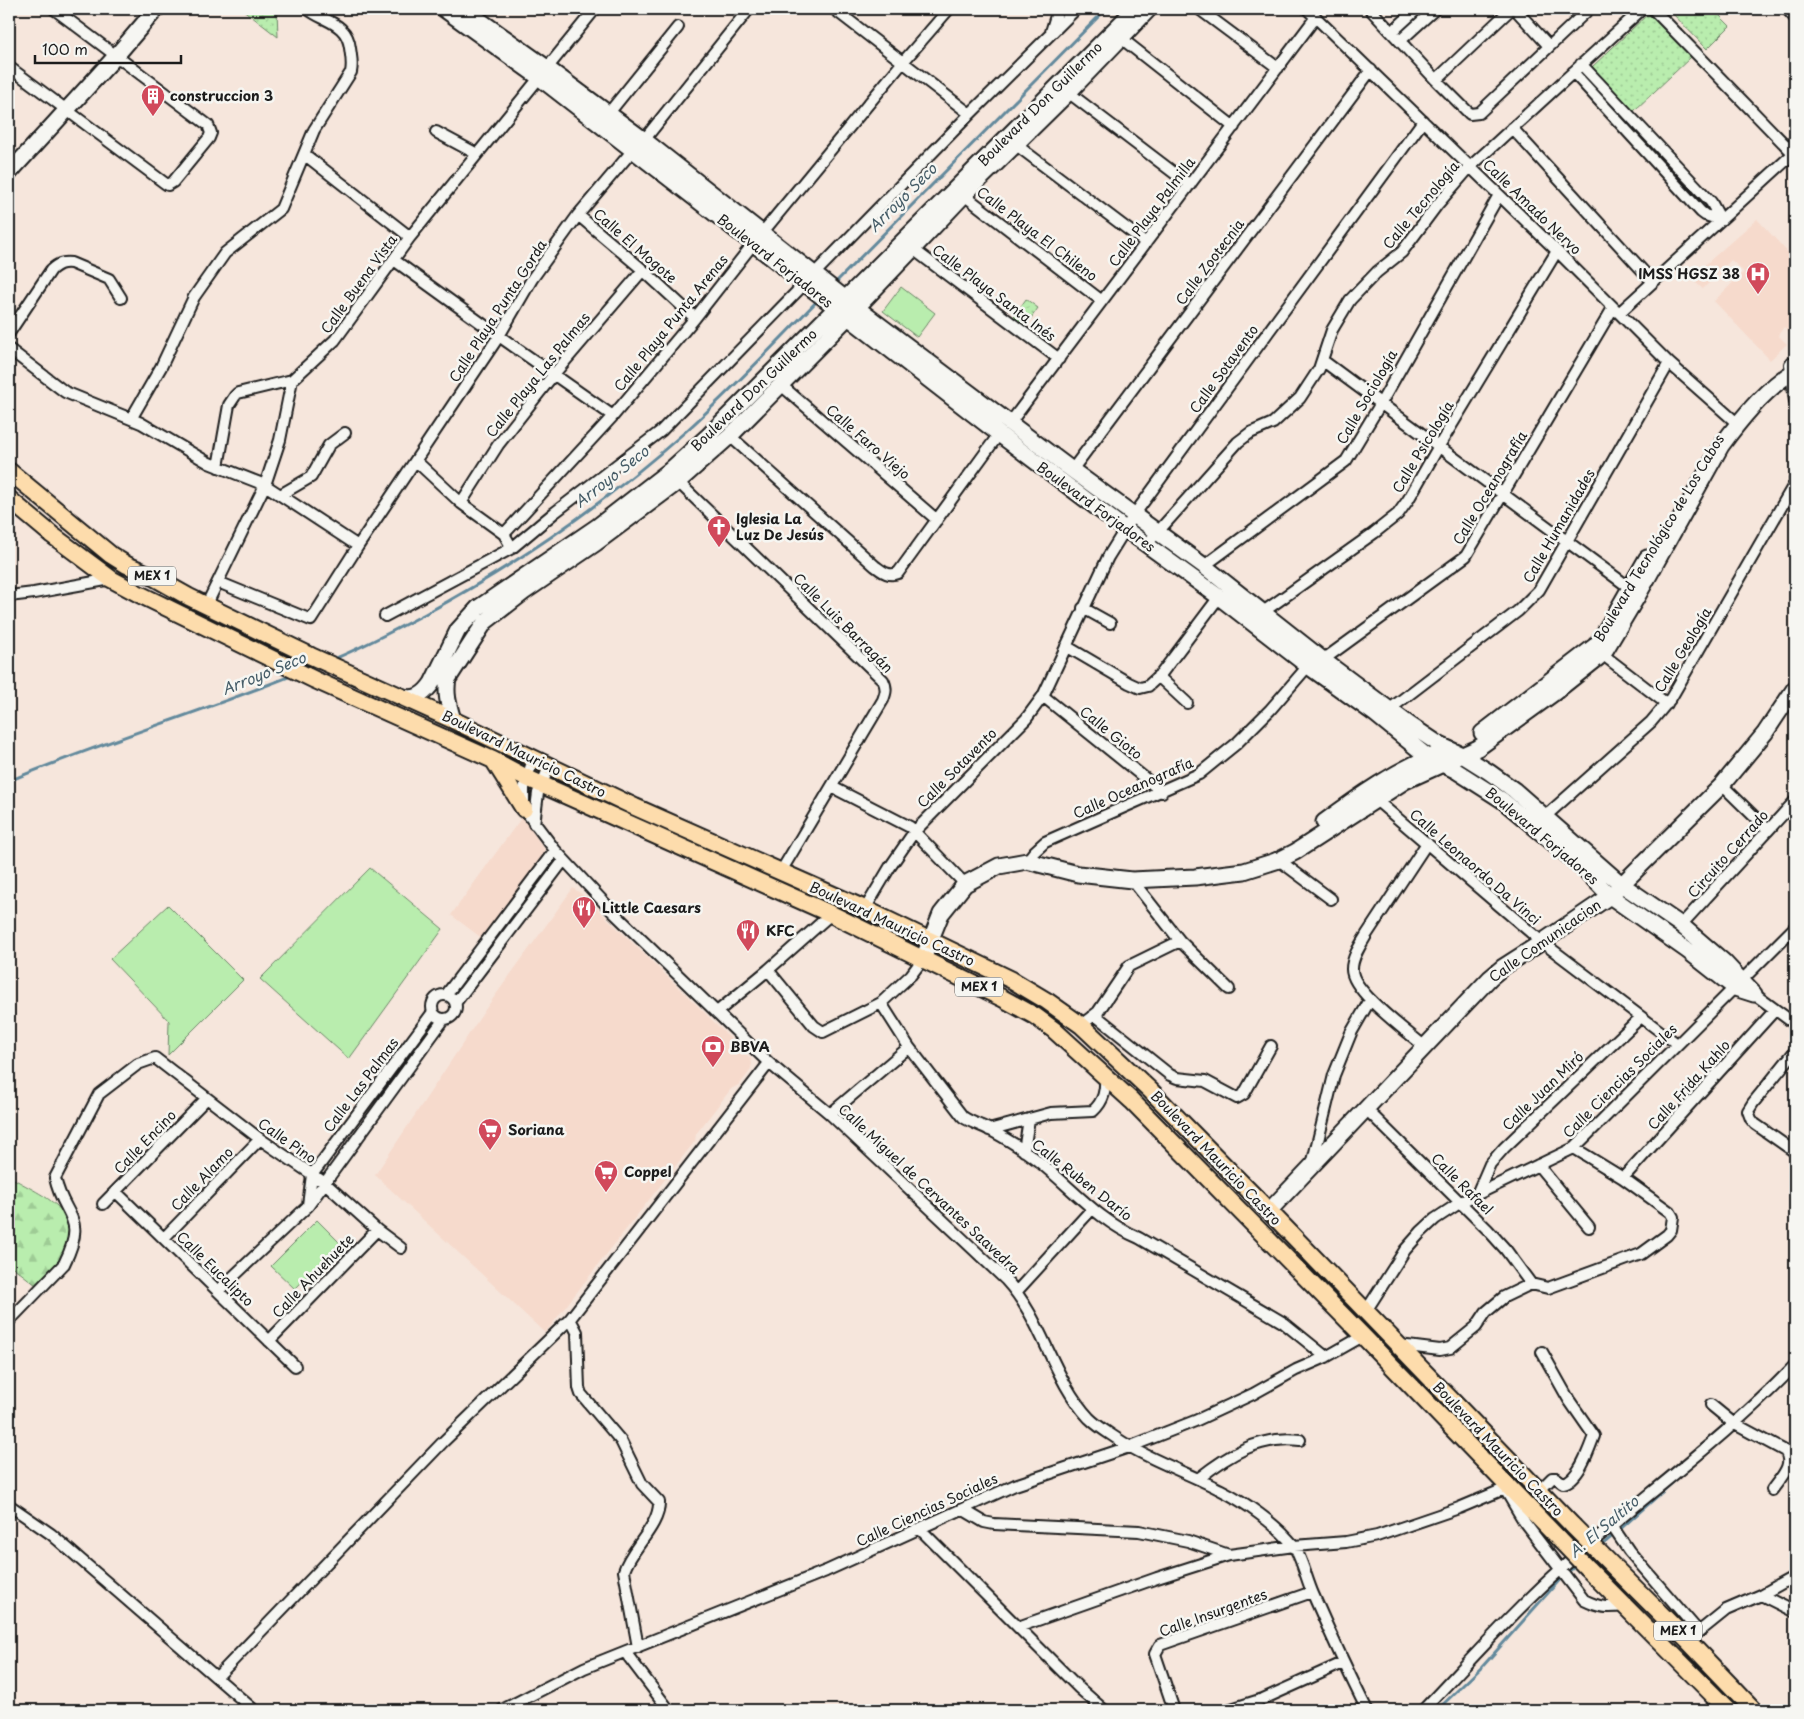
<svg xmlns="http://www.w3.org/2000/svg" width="1804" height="1719" viewBox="0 0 1804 1719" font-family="'Playpen Sans',sans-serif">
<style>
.built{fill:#f6dacc}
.green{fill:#b9edae;stroke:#6a8465}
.forest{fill:url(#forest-firs);stroke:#6a8465}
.park{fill:url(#park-dots);stroke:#6a8465}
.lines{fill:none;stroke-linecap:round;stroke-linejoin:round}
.stream{stroke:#62899c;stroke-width:3}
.street-casing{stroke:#1c1c1c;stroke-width:14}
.secondary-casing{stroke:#1c1c1c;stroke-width:19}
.primary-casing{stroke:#1c1c1c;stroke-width:20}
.street{stroke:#f6f6f2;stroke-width:10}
.secondary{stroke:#f6f6f2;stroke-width:15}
.primary{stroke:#fddcac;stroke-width:16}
.primary-bridge-casing{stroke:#1c1c1c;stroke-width:20;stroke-linecap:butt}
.primary-bridge{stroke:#fddcac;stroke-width:16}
.labels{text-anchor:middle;stroke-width:5;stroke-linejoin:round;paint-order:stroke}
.shield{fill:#f6f6f2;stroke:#5d5d5c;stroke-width:1}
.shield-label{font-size:12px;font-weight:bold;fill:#1c1c1c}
.poi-label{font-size:14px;font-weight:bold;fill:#1c1c1c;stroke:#f6f6f2;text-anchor:start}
.street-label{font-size:14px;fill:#1c1c1c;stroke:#f6f6f2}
.water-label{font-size:15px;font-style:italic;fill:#455c67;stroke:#f6f6f2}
</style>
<defs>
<pattern id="forest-firs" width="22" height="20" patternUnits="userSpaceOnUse" patternTransform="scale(1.25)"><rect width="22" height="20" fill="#b9edae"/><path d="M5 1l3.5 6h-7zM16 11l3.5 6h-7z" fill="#9ecb95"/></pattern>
<pattern id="park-dots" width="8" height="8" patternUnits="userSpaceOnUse" patternTransform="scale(1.25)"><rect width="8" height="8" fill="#b9edae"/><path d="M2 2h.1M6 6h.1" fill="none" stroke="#9ecb95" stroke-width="1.8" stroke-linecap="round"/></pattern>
</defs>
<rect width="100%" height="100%" fill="#f6e6dc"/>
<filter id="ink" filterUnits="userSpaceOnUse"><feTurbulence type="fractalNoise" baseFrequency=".02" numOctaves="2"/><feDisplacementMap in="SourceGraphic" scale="10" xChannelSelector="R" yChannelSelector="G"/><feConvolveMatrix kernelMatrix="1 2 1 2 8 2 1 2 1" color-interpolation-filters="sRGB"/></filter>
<g filter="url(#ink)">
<!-- built -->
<path class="built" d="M1757,219l38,41v74l-2,2 -9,-9 -6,8 9,9 -17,16 -56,-59 30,-29 -13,-12 -28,29 -13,-11z
M524,814l9,19 12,17 -1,7 -61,82 -32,-24z
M573,888l10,7 121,117 47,47 1,5 -2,7 -10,13 -9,5 -35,45 -1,7 -150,192 -170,-158 112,-168z"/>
<!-- green -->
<path class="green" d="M901,287l34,26 -18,24 -34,-26z
M370,868l73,61 -94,130 -89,-80z
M168,905l75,75 -75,75 1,-34 -59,-62z
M317,1220l23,23 -45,46 -24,-23z"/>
<!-- forest -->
<path class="forest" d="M9,1176c26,17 71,30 58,69 -6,17 -17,29 -31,40l-27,-21z"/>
<!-- park -->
<path class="park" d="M242,9h35l1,28z
M1668,9h45l17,17 -23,23z
M1649,13l42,44 -57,54 -42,-44z
M1026,299l12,9 -14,20 -12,-9z"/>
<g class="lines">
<!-- stream -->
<path class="stream" d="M834,284l272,-275
M334,659c31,-13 61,-29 91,-45 93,-50 181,-112 260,-182 47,-42 90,-88 134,-133
M306,670l13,-5
M9,781c93,-39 190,-68 284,-106
M1600,1547l78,-69
M1437,1710l45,-43 82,-92 14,-11"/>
<!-- street casing -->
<g class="street-casing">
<path id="street" d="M834,9l136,105
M1199,9l79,59
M1307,9l250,242 112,112 69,61
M1370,9l66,71 34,34 9,-1 110,-104
M1515,9l34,37
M1653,9l142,146
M1787,9l8,9
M1051,32l7,-23
M1392,32l25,-23
M1121,38l113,89
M1400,41l35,-32
M1581,64l130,138 10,18
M9,67l157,117 2,1 5,-3 36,-44 2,-5 -3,-8 -154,-116
M1573,72l128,140 4,3 16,5
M1436,80l75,-71
M1064,89l126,96
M608,114l70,-87
M1512,128l141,154 -34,31
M436,132l41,22
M1015,144l131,99
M304,154l106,83
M960,192l142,109
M578,215l65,55 52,48
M913,249l146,110
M394,260l105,76 114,80
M1653,282l141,-129
M9,333l42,-63c7,-6 11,-8 20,-7l38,16 12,19
M9,349l56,43 76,31 68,40 56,22 93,61
M1322,360l308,228
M1790,364l5,37
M781,385l156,135
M131,419l30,-52 33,-70 31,-44 56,-44 33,-79 37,-58c2,-9 0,-16 -1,-24 -3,-26 -26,-26 -42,-39
M1010,423l306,-406
M730,436l145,130c7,5 13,11 23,7l101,-139
M416,461l45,42 43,31 8,14
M218,467l11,-62 6,-9 3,-3 54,-13
M1072,470l299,-400
M675,479l208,201c4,8 3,12 0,20l-103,173
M280,495l31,-18 18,-32 16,-12
M461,503l37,-58 56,-71 89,-104
M504,534l109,-118 82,-98 58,-74 150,-182 46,-53
M1147,544l91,-102 12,-9 23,-10 27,-25 19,-29 13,-39 18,-30 27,-28 25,-20 35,-47 33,-38 172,-158
M1204,566l142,-105 35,-58 118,-208
M218,582l93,38 47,-74 141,-210 33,-57 46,-64 55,-65 11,-10 105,-131
M9,596l25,-3 77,-14
M206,606l59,-121 15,-45 12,-60 43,-40 75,-103 185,-228
M1083,608l27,15
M1263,612l111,-79 24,-19 10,-14 31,-54 118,-195
M385,616l127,-68 42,-35 107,-82 309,-317 106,-105
M1066,646l63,37 11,5 8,-2 13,-12 58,-77
M1602,654l65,50
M1323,660l143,-104 147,-248
M1158,676l29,27
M1043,696l119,96
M1390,709l128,-98 21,-21 130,-227
M533,759l-9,29v21l31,41 58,62 156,151 61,51 176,166c37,40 46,98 83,138 8,8 18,14 27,20 33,22 70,34 105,52 24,12 55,34 72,55 8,10 14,36 20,49 17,39 35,78 54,116
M1722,785l46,45
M832,787l78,40 55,57
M1376,800l166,142 135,102
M1540,821l111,-99 20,-24 124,-215v-5
M534,824l4,-31 11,-26
M1276,858l55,41
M1027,861l7,-9 11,-10 154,-68 37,-30 34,-34 38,-44
M1132,880l48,61 49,48
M865,909l25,-42 24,-35 112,-113 17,-23 65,-139 26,-42 289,-394
M1681,925l114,-124
M768,970l46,56 9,6 58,-29 30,-28 12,-16
M1754,994l41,30
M432 1007a12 12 0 1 1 24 0a12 12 0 1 1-24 0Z
M446,995l109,-145
M456,1002l108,-142
M881,1003l28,44 54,70c9,6 18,8 27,13 15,8 30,17 43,27 36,27 63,63 106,81l145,85 42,34
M717,1012l51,-42 63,-56
M1095,1015l75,60 7,3 28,3 32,17 7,-4 27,-48
M1081,1025l17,-13 31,-46 51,-25
M1425,1047c-17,-15 -74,-56 -73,-78 0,-12 9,-25 15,-35l60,-91
M1795,1051l-42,52 -5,8 3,8 4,5 40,28
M1367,1110l121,120 18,20 25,34
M830,1114l79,-67
M989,1130l62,-17 42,-2c11,-10 13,-21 12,-35
M1024,1151l5,-32
M1312,1165l22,-90 17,-42 19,-33
M1538,1165l51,62
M1623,1178l152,-168
M116,1192l179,174
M1477,1194l13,-30 14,-16 136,-130
M103,1204l104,-106
M308,1205l4,-30 121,-163
M164,1238l96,-99
M218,1291l90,-85 136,-187
M1017,1291l75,-82
M1366,1311l39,-61 16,-18 14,-13 26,-17 113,-54 221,-221
M570,1319l7,13 2,56 2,6 40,47 21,43 17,18c1,24 -28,46 -35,69l14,76
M9,1321l55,-57c24,-48 0,-45 -9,-86l44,-84 39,-30 17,-6 105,81 65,44 52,47 24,18
M269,1341l108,-111
M1399,1345l41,5 10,-2 26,-21 10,-15 18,-15 27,-13 17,4 93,-34 26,-19 4,-5 2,-13 -3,-5 -47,-34 -49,-30
M1711,1405l22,18 52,28c10,14 -5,27 -13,39
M1198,1479c30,-24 62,-44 102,-39
M1506,1491l19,32 59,77c16,8 23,8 41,6
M1539,1491l13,-13h4l7,5c16,-3 26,-34 31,-47l-25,-36 -27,-48
M9,1505l42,29 203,176
M962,1509l22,13 10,2 145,7 49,10 41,14
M1612,1526l17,25 70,81
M920,1529l159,159 25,22
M1761,1595l34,17
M1018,1627l139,-49 72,-23 65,-9 52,-4 31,-6 82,-28 50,-21
M1695,1635l31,-25 35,-15 34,-19
M625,1652l44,58
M217,1677l226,-235 127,-123 199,-256
M502,1710l82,-42 242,-97 189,-86 114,-38 66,-26 58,-27 43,-24 30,-13 37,-21
M1174,1710l-19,-56 5,-9 152,-53
M1228,1710l35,-11 80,-36
M1423,1710c45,-47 89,-97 138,-141 77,-69 163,-129 234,-204"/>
</g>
<!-- secondary casing -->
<g class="secondary-casing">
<path id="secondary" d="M444,9l96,69 459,356 126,95 94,68 89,69 67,48 54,44 26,12 47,30 81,68 27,28 78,55 47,37 19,6
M464,9l83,59 97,72 213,168 215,162 132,96 119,94 87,65 30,20 22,10 27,17 25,18 107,94 60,41 43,37 30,32
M9,173l107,-117 40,-47
M400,696c15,5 24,-1 32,-13l26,-53 20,-22 120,-82 71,-55 40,-36 426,-426
M453,720c-4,-14 -8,-26 -5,-41l37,-57 39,-30 72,-49 82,-61 52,-46 117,-118 117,-123 105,-103 80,-83
M1482,733l113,-87 7,-9 45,-79
M1324,822c35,-26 72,-52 113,-68
M923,959l18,-45 24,-30 34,-18 28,-5 51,13 54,6 63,-3 49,-6 35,-11 16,-8 110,-71 73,-33 76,-55 44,-35 8,-9 31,-52 84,-151c19,-26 46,-60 74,-75
M1269,1211l221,-233 13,-11 39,-25 68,-46 112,-111 43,-52 30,-45"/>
</g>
<!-- primary casing -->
<g class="primary-casing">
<path id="primary" d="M9,471l102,84 16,10 21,9 41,23 122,59 142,64 182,87 230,102 147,71 35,21 34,24 69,65 119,121 304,315
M9,499l43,36 59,44 28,15 176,86 178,80 34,18 304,136 171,84 33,18 19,14 78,71 231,235 197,204
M494,761l30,48
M1600,1553l88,88 66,69
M1587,1568l141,142"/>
</g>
<!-- street -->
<use href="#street" class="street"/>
<!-- secondary -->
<use href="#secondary" class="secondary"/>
<!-- primary -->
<use href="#primary" class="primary"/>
<!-- primary-bridge casing -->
<g class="primary-bridge-casing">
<path id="primary-bridge" d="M1573,1526l27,27
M1560,1540l27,28"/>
</g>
<!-- primary-bridge -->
<use href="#primary-bridge" class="primary-bridge"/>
</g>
</g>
<!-- icons -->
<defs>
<g id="building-pin" transform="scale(1.25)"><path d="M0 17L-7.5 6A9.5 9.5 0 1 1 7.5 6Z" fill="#d1495b" stroke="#f6f6f2"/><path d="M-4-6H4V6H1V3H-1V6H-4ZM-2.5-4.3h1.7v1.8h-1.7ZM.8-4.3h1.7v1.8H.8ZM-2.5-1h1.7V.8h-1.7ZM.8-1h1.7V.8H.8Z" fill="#fff"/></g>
<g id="hospital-pin" transform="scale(1.25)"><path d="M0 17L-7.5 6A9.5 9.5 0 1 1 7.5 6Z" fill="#d1495b" stroke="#f6f6f2"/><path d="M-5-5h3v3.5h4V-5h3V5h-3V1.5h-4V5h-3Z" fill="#fff"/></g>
<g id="church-pin" transform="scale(1.25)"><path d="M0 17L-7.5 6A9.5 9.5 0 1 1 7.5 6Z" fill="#d1495b" stroke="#f6f6f2"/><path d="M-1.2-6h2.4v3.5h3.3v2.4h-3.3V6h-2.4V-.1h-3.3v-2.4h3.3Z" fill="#fff"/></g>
<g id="restaurant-pin" transform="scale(1.25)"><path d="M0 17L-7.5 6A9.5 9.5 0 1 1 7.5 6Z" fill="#d1495b" stroke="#f6f6f2"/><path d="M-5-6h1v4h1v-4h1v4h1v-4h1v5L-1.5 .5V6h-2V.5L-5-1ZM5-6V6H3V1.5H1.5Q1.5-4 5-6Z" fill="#fff"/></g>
<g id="bank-pin" transform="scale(1.25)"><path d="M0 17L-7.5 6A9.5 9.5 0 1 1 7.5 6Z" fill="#d1495b" stroke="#f6f6f2"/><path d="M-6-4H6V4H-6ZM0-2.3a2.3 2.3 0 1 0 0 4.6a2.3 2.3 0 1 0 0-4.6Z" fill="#fff"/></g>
<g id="supermarket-pin" transform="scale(1.25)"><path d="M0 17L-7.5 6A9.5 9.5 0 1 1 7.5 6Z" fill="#d1495b" stroke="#f6f6f2"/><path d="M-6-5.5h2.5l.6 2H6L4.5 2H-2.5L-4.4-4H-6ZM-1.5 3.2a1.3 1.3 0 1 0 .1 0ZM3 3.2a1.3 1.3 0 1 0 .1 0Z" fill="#fff"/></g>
</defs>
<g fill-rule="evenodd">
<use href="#building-pin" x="153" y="96"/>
<use href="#hospital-pin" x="1758" y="274"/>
<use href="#church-pin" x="719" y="527"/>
<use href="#restaurant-pin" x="584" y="908"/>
<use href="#restaurant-pin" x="748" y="931"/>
<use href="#bank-pin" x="713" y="1047"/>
<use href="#supermarket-pin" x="490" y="1130"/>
<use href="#supermarket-pin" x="606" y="1172"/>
</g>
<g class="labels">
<!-- shield labels -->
<g class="shield">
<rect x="128" y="566.5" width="48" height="19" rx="4"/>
<rect x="955" y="977.5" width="48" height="19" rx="4"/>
<rect x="1654" y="1621.5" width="48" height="19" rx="4"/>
</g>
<g class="shield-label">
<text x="152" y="580">MEX 1</text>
<text x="979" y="991">MEX 1</text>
<text x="1678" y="1635">MEX 1</text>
</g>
<!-- poi labels -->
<g class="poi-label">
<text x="170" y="101">construccion 3</text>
<text x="1740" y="279" text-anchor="end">IMSS HGSZ 38</text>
<text x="736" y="524">Iglesia La<tspan x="736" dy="16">Luz De Jesús</tspan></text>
<text x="602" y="913">Little Caesars</text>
<text x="766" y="936">KFC</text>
<text x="730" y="1052">BBVA</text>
<text x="508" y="1135">Soriana</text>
<text x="624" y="1177">Coppel</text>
</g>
<!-- street labels -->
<g class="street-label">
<text transform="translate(1040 104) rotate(-45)" y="5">Boulevard Don Guillermo</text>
<text transform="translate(1421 205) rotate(-50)" y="5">Calle Tecnología</text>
<text transform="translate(1532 207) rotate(44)" y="5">Calle Amado Nervo</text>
<text transform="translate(1152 212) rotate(-53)" y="5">Calle Playa Palmilla</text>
<text transform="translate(1037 234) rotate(37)" y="5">Calle Playa El Chileno</text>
<text transform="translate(635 246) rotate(41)" y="5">Calle El Mogote</text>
<text transform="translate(775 261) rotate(38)" y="5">Boulevard Forjadores</text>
<text transform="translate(1210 262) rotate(-53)" y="5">Calle Zootecnia</text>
<text transform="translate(359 284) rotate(-54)" y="5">Calle Buena Vista</text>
<text transform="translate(994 293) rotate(37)" y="5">Calle Playa Santa Inés</text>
<text transform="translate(498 311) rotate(-57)" y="5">Calle Playa Punta Gorda</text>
<text transform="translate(671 323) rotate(-51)" y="5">Calle Playa Punta Arenas</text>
<text transform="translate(1224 369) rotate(-54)" y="5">Calle Sotavento</text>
<text transform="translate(538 375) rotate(-51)" y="5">Calle Playa Las Palmas</text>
<text transform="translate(754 390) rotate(-44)" y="5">Boulevard Don Guillermo</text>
<text transform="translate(1367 397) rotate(-60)" y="5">Calle Sociología</text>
<text transform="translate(868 442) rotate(41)" y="5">Calle Faro Viejo</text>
<text transform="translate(1423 447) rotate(-59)" y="5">Calle Psicología</text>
<text transform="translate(1490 488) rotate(-59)" y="5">Calle Oceanografía</text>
<text transform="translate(1096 507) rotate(36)" y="5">Boulevard Forjadores</text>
<text transform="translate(1559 526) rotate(-60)" y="5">Calle Humanidades</text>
<text transform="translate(1659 538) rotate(-59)" y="5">Boulevard Tecnológico de Los Cabos</text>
<text transform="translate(843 623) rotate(45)" y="5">Calle Luis Barragán</text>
<text transform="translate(1683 650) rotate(-59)" y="5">Calle Geología</text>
<text transform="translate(1111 733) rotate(39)" y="5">Calle Gioto</text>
<text transform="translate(524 754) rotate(26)" y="5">Boulevard Mauricio Castro</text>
<text transform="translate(957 768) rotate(-45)" y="5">Calle Sotavento</text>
<text transform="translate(1133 788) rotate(-24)" y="5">Calle Oceanografía</text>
<text transform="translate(1542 836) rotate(40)" y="5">Boulevard Forjadores</text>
<text transform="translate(1728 854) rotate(-48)" y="5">Circuito Cerrado</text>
<text transform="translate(1475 867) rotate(41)" y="5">Calle Leonaordo Da Vinci</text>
<text transform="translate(892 924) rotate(25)" y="5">Boulevard Mauricio Castro</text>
<text transform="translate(1545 941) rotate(-35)" y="5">Calle Comunicacion</text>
<text transform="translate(1620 1081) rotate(-45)" y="5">Calle Ciencias Sociales</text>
<text transform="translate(361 1085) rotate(-53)" y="5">Calle Las Palmas</text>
<text transform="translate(1689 1085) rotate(-48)" y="5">Calle Frida Kahlo</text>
<text transform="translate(1543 1091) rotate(-44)" y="5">Calle Juan Miró</text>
<text transform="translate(287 1141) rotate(35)" y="5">Calle Pino</text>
<text transform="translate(145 1142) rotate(-46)" y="5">Calle Encino</text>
<text transform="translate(1216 1158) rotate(46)" y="5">Boulevard Mauricio Castro</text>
<text transform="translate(202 1179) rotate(-46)" y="5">Calle Alamo</text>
<text transform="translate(1082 1180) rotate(38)" y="5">Calle Ruben Darío</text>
<text transform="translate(1462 1184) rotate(45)" y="5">Calle Rafael</text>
<text transform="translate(929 1189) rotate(43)" y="5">Calle Miguel de Cervantes Saavedra</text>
<text transform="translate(215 1269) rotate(44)" y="5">Calle Eucalipto</text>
<text transform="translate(313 1276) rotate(-46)" y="5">Calle Ahuehuete</text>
<text transform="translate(1498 1449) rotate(46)" y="5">Boulevard Mauricio Castro</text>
<text transform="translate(927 1510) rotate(-25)" y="5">Calle Ciencias Sociales</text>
<text transform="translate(1213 1613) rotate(-20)" y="5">Calle Insurgentes</text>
</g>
<!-- water labels -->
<g class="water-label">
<text transform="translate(903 198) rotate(-45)" y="5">Arroyo Seco</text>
<text transform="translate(612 477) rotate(-38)" y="5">Arroyo Seco</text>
<text transform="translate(264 674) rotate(-22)" y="5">Arroyo Seco</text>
<text transform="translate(1604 1527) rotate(-40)" y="5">A. El Saltito</text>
</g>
</g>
<!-- margin -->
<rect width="1804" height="1719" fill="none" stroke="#f6f6f2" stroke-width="30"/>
<rect x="15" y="15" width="1774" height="1689" fill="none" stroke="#1c1c1c" stroke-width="2" filter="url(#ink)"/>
<!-- scale -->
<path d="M35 55v8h146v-8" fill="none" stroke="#1c1c1c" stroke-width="2.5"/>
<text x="42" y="55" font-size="15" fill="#1c1c1c" stroke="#f6f6f2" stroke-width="4" paint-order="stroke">100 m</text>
</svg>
